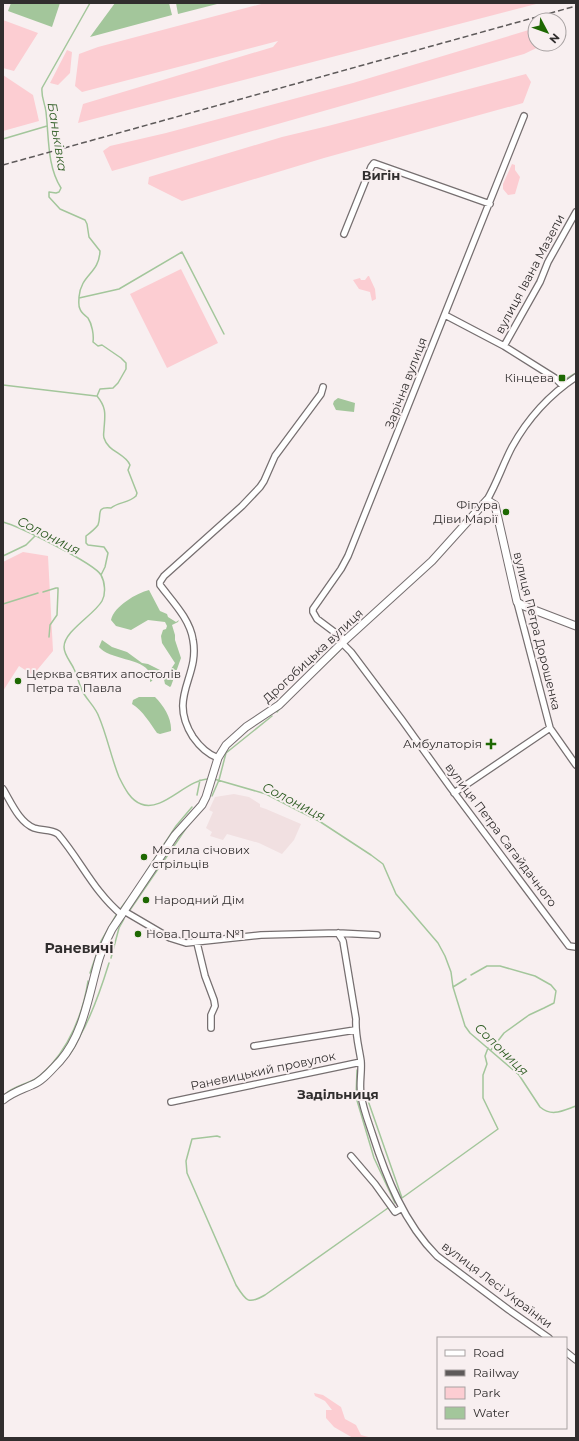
<svg xmlns="http://www.w3.org/2000/svg" width="579" height="1441" viewBox="0 0 579 1441" font-family="Montserrat,sans-serif">
<style>
.built{fill:#f1e0e1}
.green{fill:#fccdd2}
.water{fill:#a3c69b}
.lines{fill:none;stroke-linecap:round;stroke-linejoin:round}
.stream{stroke:#a3c69b;stroke-width:1.5}
.minor-casing{stroke:#766f70;stroke-width:8}
.tertiary-casing{stroke:#766f70;stroke-width:9}
.minor{stroke:#fff;stroke-width:5.5}
.tertiary{stroke:#fff;stroke-width:7}
.rail{stroke:#5e5a5a;stroke-width:1.5;stroke-dasharray:6 3;stroke-linecap:butt}
.poi-dot{fill:#1e6802;stroke:#f8eff0;stroke-width:1.5}
.labels{text-anchor:middle;stroke-width:4;stroke-linejoin:round;paint-order:stroke}
.street-label{font-size:12px;fill:#312e2e;stroke:#f8eff0}
.poi-label{font-size:12px;fill:#312e2e;stroke:#f8eff0;text-anchor:start}
.water-label{font-size:13px;font-style:italic;fill:#305e25;stroke:#f8eff0}
.neighbourhood-label{font-size:13px;font-weight:bold;fill:#312e2e;stroke:#f8eff0}
.quarter-label{font-size:14px;font-weight:bold;fill:#312e2e;stroke:#f8eff0}
</style>
<rect width="100%" height="100%" fill="#f8eff0"/>
<!-- built -->
<path class="built" d="M234,794l15,3 11,7v3l6,2 35,15 -7,16 -12,14 -23,-11 -32,-9 -4,6 -13,-4 2,-4 -6,-4 7,-16 -4,-2 6,-13z"/>
<!-- green -->
<path class="green" d="M265,3h275l-462,120 5,-19 190,-57 5,-6 -196,51 -7,-6 4,-32 19,-7z
M3,20l35,13 -24,38 -11,-3z
M532,29l3,1v14h10l-21,10 -412,117 -9,-20 7,-5 56,-13 187,-50z
M67,50l5,2 -2,21 -12,12 -8,-2z
M526,74l5,8 -8,21 -199,55 -142,43 -34,-17 1,-7 133,-40 46,-11z
M3,75l30,20 6,26 -36,10z
M512,164l3,1v5l5,7 -5,17 -7,1 -5,-6v-5z
M181,269l37,74 -51,25 -37,-74z
M368,276h1l6,13 1,10 -4,2 -2,-9 -11,-3 -6,-9 7,-2 1,2h4z
M23,552l25,4 5,95 -20,24 -14,-9 -16,25v-129z
M314,1393l9,2 18,12 4,12 11,6 5,10 11,3h-19l-19,-11 -8,-9v-8h6l-7,-9 -10,-5z"/>
<!-- water -->
<path class="water" d="M11,3h49l-8,24 -44,-16z
M115,3h54l3,12 -82,22z
M176,3h45l-43,11z
M338,398l17,5 -1,9 -18,-2 -3,-6 1,-3z
M149,590l11,21 7,3 1,3 8,5 3,-2 -1,2 -6,3 3,10v5l6,18 -10,28 -1,1 -5,-3 -2,-9c-5,-3 -9,2 -11,6l-2,1c0,-3 0,-7 -1,-10 -5,-13 -41,-13 -50,-25l3,-7 10,7 15,5 15,11 6,1 14,7 3,4h2l8,-12 -13,-20 -1,-7 2,-6 3,-1 1,-3 -2,-4 -17,-2 -17,10 -15,-4 -5,-6c3,-14 26,-27 38,-30z
M139,697h16c9,9 17,22 16,34l-11,3 -3,-1c-7,-10 -14,-22 -25,-29l1,-4z"/>
<g class="lines">
<!-- stream -->
<path class="stream" d="M90,3l-48,85c-1,9 3,15 4,24 3,25 1,54 15,76l-2,4 -3,1 -7,-1v5l11,12 25,11 2,4 2,13 11,14c-1,23 -19,23 -21,46 0,4 -1,9 1,12 1,4 5,6 8,9 4,6 6,17 5,24l5,4 4,-1 19,13 5,5v6l-8,14 -5,5 -13,1 -3,7c10,12 8,19 7,33 0,3 -1,6 0,9 4,14 21,15 26,27l-2,5 9,23 -1,3c-7,7 -18,6 -25,12 -16,-2 -9,7 -13,17 -3,4 -8,8 -12,11v7l2,2 16,2 4,6 -3,14 -4,8
M3,139l44,-13
M79,298l40,-9 63,-37 42,82
M564,380l12,-7
M3,385l93,11
M3,522c15,4 91,41 98,53 4,7 5,19 1,26 -8,14 -38,30 -38,46 0,8 7,15 10,22 4,8 5,17 10,25 5,8 12,14 15,23 8,19 12,40 20,60 5,10 11,23 22,27 22,9 46,-26 69,-25
M3,556l23,-11 9,-9
M43,592l13,-4h2v3l-1,24 -7,10 -1,12
M3,604l35,-11
M330,660l10,-10
M277,712l4,-5
M214,779l52,15 27,14 26,13 52,34 12,9 13,30 42,49 7,13 6,16 2,15 12,39 5,7 49,42 21,32c12,10 22,4 36,-1
M197,795l3,-15
M212,796l7,-16 7,-27 46,-37
M163,862l26,-38
M146,872l30,-46 16,-19
M121,908l12,-16
M130,910l30,-44
M111,958l8,-30 5,-9
M90,973l11,-32 15,-26
M471,975l16,-9h13l35,10 16,9 5,6 -2,12 -10,5 -15,7 -25,18 -13,17
M453,987l13,-8
M65,1060c7,-7 11,-15 15,-24 13,-23 21,-47 29,-73
M357,1070l-1,27 18,61 21,45
M365,1092l37,106 96,-69 -15,-31v-23l4,-11 -2,-8 3,-8
M4,1095c11,-10 22,-10 33,-17 5,-4 10,-9 14,-13 21,-24 32,-53 37,-84
M220,1137l-3,-1 -25,3 -6,22 1,12 49,112c10,16 12,20 29,10l123,-87"/>
<!-- minor casing -->
<g class="minor-casing">
<path id="minor" d="M344,234l27,-67 3,-4 116,41
M445,315l59,31 51,32 8,8
M504,346l36,-64 8,-20 28,-50
M487,500c10,-17 16,-36 25,-53 16,-29 37,-52 64,-70
M517,602l33,126 26,37
M345,640l-28,-21 -4,-7v-3l28,-40 7,-13 176,-440
M342,643l9,9 51,68 48,67 119,159 7,1
M218,758c-11,-4 -18,-11 -25,-21 -26,-41 7,-59 0,-97 -3,-21 -21,-39 -33,-55v-3l4,-6 78,-70 18,-19 4,-6 11,-25 46,-62 2,-7
M3,789c8,13 16,33 31,39 9,3 17,1 24,6 23,27 36,58 64,81
M454,793l96,-65
M124,911l46,27 16,5 75,-8 77,-2 39,2
M338,933l5,8 13,78c-1,15 3,28 5,42 1,12 -2,23 0,34 2,13 7,26 11,38 14,44 32,90 65,123l72,54 40,28
M197,943l8,33 9,24 1,6 -4,9v13
M254,1046l101,-16
M171,1102l190,-40
M351,1156l24,28 20,28 7,-4
M566,1352l10,8"/>
</g>
<!-- tertiary casing -->
<g class="tertiary-casing">
<path id="tertiary" d="M3,1100c10,-8 18,-10 29,-15 11,-4 20,-16 28,-24 24,-27 29,-68 39,-102 3,-10 8,-20 13,-30l63,-94 27,-30 4,-8 12,-39 8,-13 20,-18 33,-22 63,-62 90,-82 55,-61 8,5 22,97 7,4 52,20"/>
</g>
<!-- minor -->
<use href="#minor" class="minor"/>
<!-- tertiary -->
<use href="#tertiary" class="tertiary"/>
<!-- rail -->
<path class="rail" d="M3,165l573,-159"/>
</g>
<!-- markers -->
<g class="poi-dot">
<rect x="558" y="374" width="8" height="8" rx="2"/>
<circle cx="506" cy="512" r="4"/>
<circle cx="18" cy="681" r="4"/>
<path d="M489 738h4v4h4v4h-4v4h-4v-4h-4v-4h4z"/>
<circle cx="144" cy="857" r="4"/>
<circle cx="146" cy="900" r="4"/>
<circle cx="138" cy="934" r="4"/>
</g>
<g class="labels">
<!-- street labels -->
<g class="street-label">
<text transform="translate(530 274) rotate(-62)" y="4">вулиця Івана Мазепи</text>
<text transform="translate(406 383) rotate(-69)" y="4">Зарічна вулиця</text>
<text transform="translate(537 631) rotate(76)" y="4">вулиця Петра Дорошенка</text>
<text transform="translate(313 656) rotate(-43)" y="4">Дрогобицька вулиця</text>
<text transform="translate(501 835) rotate(53)" y="4">вулиця Петра Сагайдачного</text>
<text transform="translate(263 1071) rotate(-12)" y="4">Раневицький провулок</text>
<text transform="translate(497 1285) rotate(37)" y="4">вулиця Лесі Українки</text>
</g>
<!-- poi labels -->
<g class="poi-label">
<text x="554" y="382" text-anchor="end">Кінцева</text>
<text x="498" y="509" text-anchor="end">Фігура<tspan x="498" dy="14">Діви Марії</tspan></text>
<text x="26" y="678">Церква святих апостолів<tspan x="26" dy="14">Петра та Павла</tspan></text>
<text x="482" y="748" text-anchor="end">Амбулаторія</text>
<text x="152" y="854">Могила січових<tspan x="152" dy="14">стрільців</tspan></text>
<text x="154" y="904">Народний Дім</text>
<text x="146" y="938">Нова Пошта №1</text>
</g>
<!-- water labels -->
<g class="water-label">
<text transform="translate(58 137) rotate(81)" y="5">Баньківка</text>
<text transform="translate(49 535) rotate(27)" y="5">Солониця</text>
<text transform="translate(294 801) rotate(27)" y="5">Солониця</text>
<text transform="translate(502 1049) rotate(44)" y="5">Солониця</text>
</g>
<!-- neighbourhood labels -->
<g class="neighbourhood-label">
<text x="381" y="180">Вигін</text>
<text x="338" y="1099">Задільниця</text>
</g>
<!-- quarter labels -->
<g class="quarter-label">
<text x="79" y="953">Раневичі</text>
</g>
</g>
<!-- border -->
<rect width="579" height="1441" fill="none" stroke="#312e2e" stroke-width="8"/>
<!-- legend -->
<rect x="437" y="1337" width="130" height="92" fill="#f8eff0" stroke="#a8a2a2"/>
<rect x="445" y="1350" width="20" height="6" fill="#ffffff" stroke="#a8a2a2"/>
<text x="473" y="1357" font-size="12" fill="#312e2e">Road</text>
<rect x="445" y="1370" width="20" height="6" fill="#5e5a5a" stroke="#a8a2a2"/>
<text x="473" y="1377" font-size="12" fill="#312e2e">Railway</text>
<rect x="445" y="1387" width="20" height="12" fill="#fccdd2" stroke="#a8a2a2"/>
<text x="473" y="1397" font-size="12" fill="#312e2e">Park</text>
<rect x="445" y="1407" width="20" height="12" fill="#a3c69b" stroke="#a8a2a2"/>
<text x="473" y="1417" font-size="12" fill="#312e2e">Water</text>
<!-- north arrow -->
<g transform="translate(547 32) rotate(131)"><circle r="19" fill="#f8eff0" stroke="#a8a2a2"/>
<path d="M0-3L7 15L0 10L-7 15Z" fill="#1e6802"/>
<text y="-6" font-size="11" font-weight="bold" text-anchor="middle" fill="#312e2e">N</text>
</g>
</svg>
